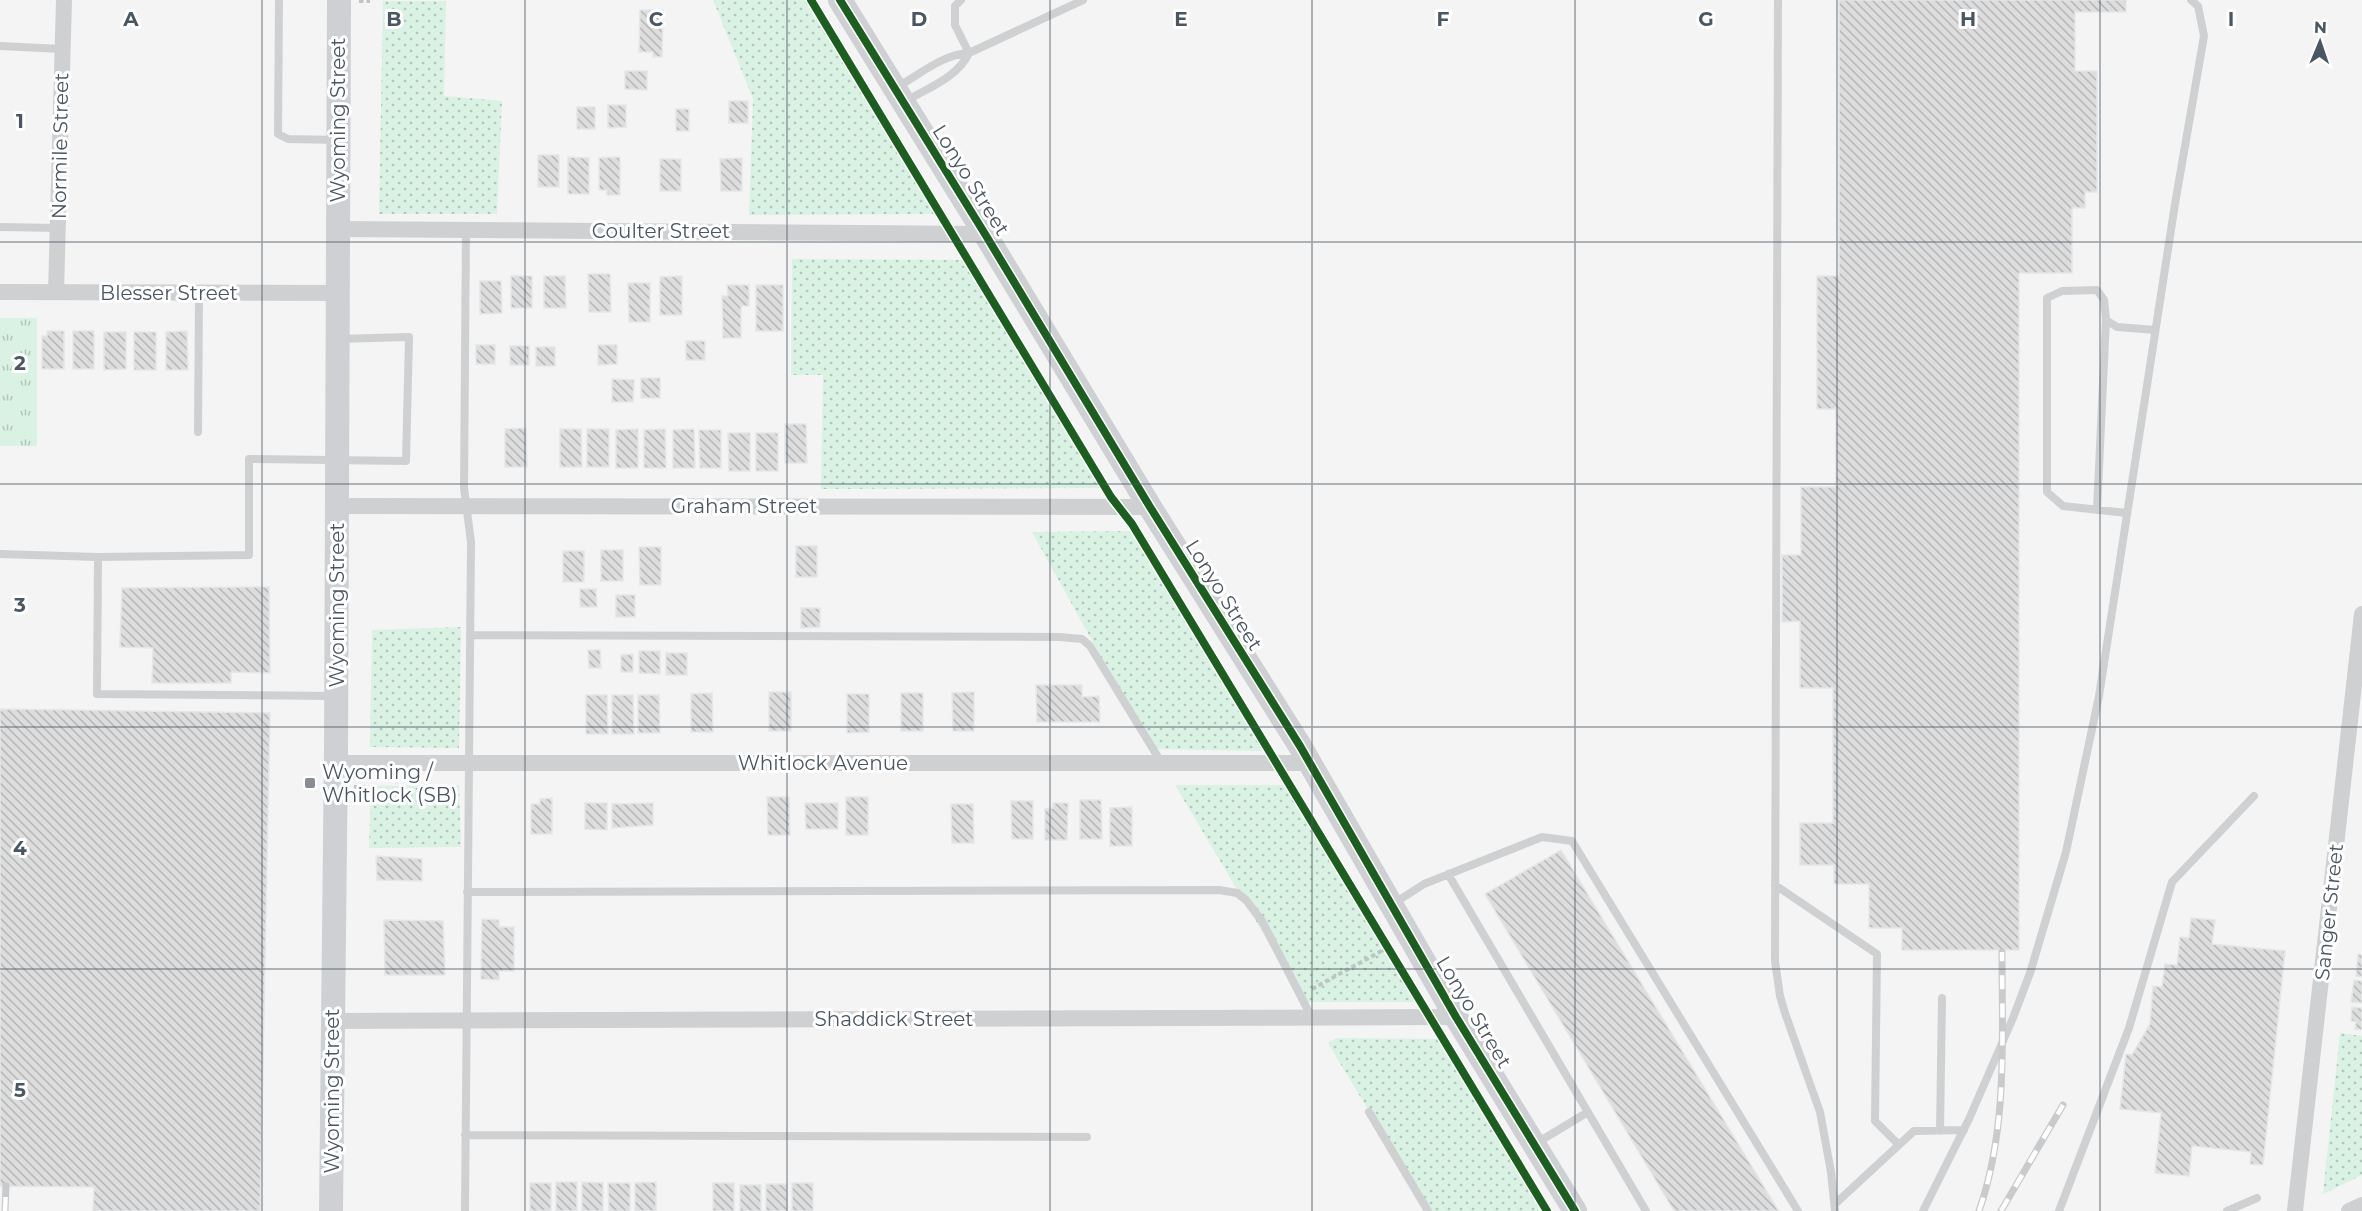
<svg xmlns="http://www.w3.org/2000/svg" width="2362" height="1211" viewBox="0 0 2362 1211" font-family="Montserrat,sans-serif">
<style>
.grass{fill:url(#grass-dots)}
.park{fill:url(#park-tufts)}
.building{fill:url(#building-back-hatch);stroke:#e5e6e7;stroke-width:1.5}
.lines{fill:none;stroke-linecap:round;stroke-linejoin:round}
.path{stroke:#bcc7c4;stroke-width:4;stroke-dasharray:4.5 3;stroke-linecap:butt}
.lane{stroke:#ced0d2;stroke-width:8}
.street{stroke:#ced0d2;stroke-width:16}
.secondary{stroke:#ced0d4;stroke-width:24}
.rail-casing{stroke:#c9cacc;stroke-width:7}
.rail{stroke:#fff;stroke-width:4.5;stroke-dasharray:14;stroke-linecap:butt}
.cycleway-casing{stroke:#fff;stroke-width:11}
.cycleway{stroke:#1b5e20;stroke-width:8}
.grid{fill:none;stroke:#4a5661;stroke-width:1.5;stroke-opacity:0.55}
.poi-dot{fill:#868d94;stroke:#fff;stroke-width:2}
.labels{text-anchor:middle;stroke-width:6;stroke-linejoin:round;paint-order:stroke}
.street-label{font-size:20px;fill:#4a5661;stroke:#fff}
.poi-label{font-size:20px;fill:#4a5661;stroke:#fff;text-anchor:start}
.grid-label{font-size:20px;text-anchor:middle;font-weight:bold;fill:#4a5661;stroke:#fff;stroke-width:6;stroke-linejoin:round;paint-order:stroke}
</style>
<defs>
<pattern id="grass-dots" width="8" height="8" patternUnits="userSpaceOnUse" patternTransform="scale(1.5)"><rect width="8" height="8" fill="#d9f2e3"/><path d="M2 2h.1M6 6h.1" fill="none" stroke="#b2c7bb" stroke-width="1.8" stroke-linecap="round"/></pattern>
<pattern id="park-tufts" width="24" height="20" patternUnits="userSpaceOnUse" patternTransform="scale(1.5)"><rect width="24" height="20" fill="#d9f2e3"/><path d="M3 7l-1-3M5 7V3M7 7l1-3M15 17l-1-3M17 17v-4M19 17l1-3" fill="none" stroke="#b2c7bb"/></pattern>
<pattern id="building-back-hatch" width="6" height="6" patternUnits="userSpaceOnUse" patternTransform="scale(1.5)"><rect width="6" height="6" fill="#ddddde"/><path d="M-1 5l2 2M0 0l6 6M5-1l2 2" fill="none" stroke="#b5b6b7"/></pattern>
</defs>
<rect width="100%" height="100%" fill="#f4f4f4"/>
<!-- grass -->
<path class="grass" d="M713,0h98l130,214 -192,1 4,-116z
M383,1h63l-2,95 58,5 -5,113h-118z
M792,259l177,1 137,228 -285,1 2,-114h-32z
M1136,531l127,220 -111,-2 -120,-217z
M461,627l-2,121 -89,-1 2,-117z
M459,785l2,62 -92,1 2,-62z
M1175,785h115l130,217h-116z
M2340,1033l22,3v139l-39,19z
M1336,1038l107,1 104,172h-118l-101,-168z"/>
<!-- park -->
<path class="park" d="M0,318h37v128h-37z"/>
<!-- building -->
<path class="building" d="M1839,0h287v12h-51v59h22v121h-12v16h-13v65h-53v677h-117v-22h-33v-44h-35v-19h-34v-42h33v-135h-33v-67l-18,1v-67h19v-68h35v-78h-19v-133h22z
M640,10h23l-1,47h-9v-5h-14z
M625,71h22v19l-22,-1z
M729,101h19v22h-19z
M608,105h18v22l-18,1z
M577,107h18v22h-18z
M676,109h13v22h-13z
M538,155h21v32h-21z
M568,157l21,1v36h-21z
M620,157v38h-13v-5h-8v-32z
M742,158v33h-21l-1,-32z
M660,159h21v32h-21z
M588,274h22l1,38h-22z
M511,276h21v32h-21z
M544,276h21l1,32h-22z
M682,276v39h-22v-38z
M480,281h21l1,32 -22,1z
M628,283h22v39h-21z
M727,285h22v21h-8v32h-18l-1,-42h6z
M756,285h27v46h-27z
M47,331h17v38h-22v-33h5z
M73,331h21v38h-21z
M187,331l1,39h-22v-38z
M104,332h22v37l-22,1z
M134,332h22v38h-22z
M686,341h19v19h-19z
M476,345h19v19h-19z
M598,345h19v19l-19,1z
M510,346h19v19h-19z
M536,347h19v19h-19z
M641,378h19v20h-19z
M612,379l22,1 -1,22h-21z
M785,424h21l1,39h-22z
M526,428l1,39h-22v-38z
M560,429h21l1,38h-22z
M587,429h22v38h-22z
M638,429v39h-22v-38z
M665,429l1,39h-22v-38z
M694,429l1,39h-22v-38z
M699,430h22v38h-21z
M728,433h22v38h-21z
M756,433h22v38h-22z
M796,546h21v31h-21z
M639,547h22v38h-21z
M601,550h22v31h-22z
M563,551h21v31h-21z
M269,587l1,86 -39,-1v11h-79l1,-35 -33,-1 2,-59z
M580,589h16l1,18h-17z
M616,595h19v22h-19z
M801,608h19v19l-19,1z
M588,650h12l1,18h-12z
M639,651h21v23l-21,-1z
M666,653h21v22h-21z
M633,654v18h-12v-17z
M1036,685h46v12l17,-1 1,26h-63z
M769,692h22v39h-22z
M974,692v39h-21l-1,-38z
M712,693l1,39h-22v-38z
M901,693h22v38h-22z
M847,694h22v38l-22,1z
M586,695h21l1,39h-22z
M612,695h21l1,39h-22z
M638,695h21l1,38h-22z
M0,709l270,4 -10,498h-167l1,-24 -94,-1z
M767,797h22l1,38h-22z
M846,797h22v38h-22z
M552,798v36h-21v-30h9v-5z
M1080,800h21l1,39h-22z
M1011,801h22v38h-21z
M585,803h22v27l-22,-1z
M653,803v22l-41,3v-24z
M805,803h33v26h-32z
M1053,803h15l-1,37h-22v-31l8,-1z
M951,804h22l1,39h-22z
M1132,807v39h-22v-38z
M1561,850l217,360 -2,1h-102l-189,-317z
M376,856l46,3v22l-45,-1z
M2191,918l24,2 -3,24 73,7 -22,214 -13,-1 1,-12 -59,-6 -3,30 -34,-3 6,-60 -41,-4 6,-55 6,1 18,-31 3,-38 9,1 3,-23 12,1 3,-28 9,1z
M482,919l17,1v7h15v44h-15v9l-18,-1z
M384,920l59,1 2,54h-60z
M2358,954l4,1v22l-6,-1z
M2354,980l8,1v22l-11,-1z
M2352,1007l10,1v22l-7,-1 1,-7 -5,-1z
M556,1182h21v29h-21z
M582,1182l21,1v28h-21z
M656,1182v29h-21v-28z
M530,1183h21v28h-21z
M608,1183h22v28h-21z
M713,1183h21v28h-21z
M792,1183h21v28h-21z
M766,1184h21v27h-21z
M740,1185h21v26h-21z"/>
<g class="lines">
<!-- path -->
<path class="path" d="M359,1h11
M354,787h11
M1312,989l75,-41"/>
<!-- lane -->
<path class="lane" d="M279,0l-1,134 10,5 50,1
M961,0l-6,6v19l14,28 114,-53
M1778,0l-3,961 5,35 5,17 35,99 11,60 4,39
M0,46l62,3
M897,87c22,-12 46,-33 72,-34 -11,24 -41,35 -63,48
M0,227l58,1
M198,432l1,-139
M2097,510l9,-190
M2127,513l-64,-7 -16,-14v-194l15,-7 35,-1 7,10 2,20 11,7 38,3
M0,554l98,3 151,-2v-96l157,2 3,-124 -70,2
M98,557l-1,137 237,2
M470,635l589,2 23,2 8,7 71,116
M1448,874l198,337
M1775,885l102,69 -2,167 24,24
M467,892l752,-2 18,3 9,7 16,21 50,97
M1393,904l31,-20 118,-47 30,4 226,370
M1369,1112l59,99
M1940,1131l2,-133
M465,1135l622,2
M1535,1144l53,-32
M1835,1204l79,-73 50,-1
M465,1211l6,-669 -7,-54 2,-258
M1923,1211l46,-92 44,-101 17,-45 36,-121 33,-156 76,-492 29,-168 -6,-30 -7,-6
M2059,1211l70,-183 43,-146 82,-86
M2227,1211l30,-13"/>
<!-- street -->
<path class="street" d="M337,229l648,5
M0,292l338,1
M56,292l8,-292
M338,506l812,1
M336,763h973
M332,1021l1124,-4
M2295,1211l67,-597
M2349,1211l13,-6"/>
<!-- secondary -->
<path class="secondary" d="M840,0l145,234 165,273 150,239 156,271 119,194
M331,1211l5,-462 3,-749"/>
<!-- rail casing -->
<g class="rail-casing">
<path id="rail" d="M5,1211l1,-25
M1979,1211c29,-83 23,-172 23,-259
M2001,1211l62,-106"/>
</g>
<!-- rail -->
<use href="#rail" class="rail"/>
<!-- cycleway casing -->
<g class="cycleway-casing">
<path id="cycleway" d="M811,0l300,497 21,27 415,687
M840,0l145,234 165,273 150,239 156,271 119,194"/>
</g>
<!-- cycleway -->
<use href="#cycleway" class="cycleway"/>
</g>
<!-- grid -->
<path class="grid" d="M262,0v1211M525,0v1211M787,0v1211M1050,0v1211M1312,0v1211M1575,0v1211M1837,0v1211M2100,0v1211M0,242h2362M0,484h2362M0,727h2362M0,969h2362"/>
<!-- markers -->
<rect class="poi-dot" x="304" y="777" width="12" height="12" rx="3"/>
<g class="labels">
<!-- street labels -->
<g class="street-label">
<text transform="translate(338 120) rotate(-90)" y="7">Wyoming Street</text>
<text transform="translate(60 146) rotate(-89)" y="7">Normile Street</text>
<text transform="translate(971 180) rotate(58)" y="7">Lonyo Street</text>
<text x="661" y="238">Coulter Street</text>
<text x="169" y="300">Blesser Street</text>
<text x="744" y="513">Graham Street</text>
<text transform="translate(1224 595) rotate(58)" y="7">Lonyo Street</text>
<text transform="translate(337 605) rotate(-90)" y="7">Wyoming Street</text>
<text x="823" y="770">Whitlock Avenue</text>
<text transform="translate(2329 912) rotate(-84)" y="7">Sanger Street</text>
<text transform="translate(1474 1012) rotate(59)" y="7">Lonyo Street</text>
<text x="894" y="1026">Shaddick Street</text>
<text transform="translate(332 1091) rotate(-90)" y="7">Wyoming Street</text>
</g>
<!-- poi labels -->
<g class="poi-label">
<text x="322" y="779">Wyoming /<tspan x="322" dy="23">Whitlock (SB)</tspan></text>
</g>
</g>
<g class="grid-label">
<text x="131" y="26">A</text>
<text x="394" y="26">B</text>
<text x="656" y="26">C</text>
<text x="919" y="26">D</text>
<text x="1181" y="26">E</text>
<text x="1443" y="26">F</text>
<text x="1706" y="26">G</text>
<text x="1968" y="26">H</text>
<text x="2231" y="26">I</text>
<text x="20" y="128">1</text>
<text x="20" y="370">2</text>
<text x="20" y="612">3</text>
<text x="20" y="855">4</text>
<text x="20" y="1097">5</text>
</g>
<!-- north arrow -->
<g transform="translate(2320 42) rotate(2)" stroke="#ffffff" stroke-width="4.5" paint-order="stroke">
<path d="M0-4.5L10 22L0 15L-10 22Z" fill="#4a5661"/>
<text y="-9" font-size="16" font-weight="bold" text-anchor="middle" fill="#4a5661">N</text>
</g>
</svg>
